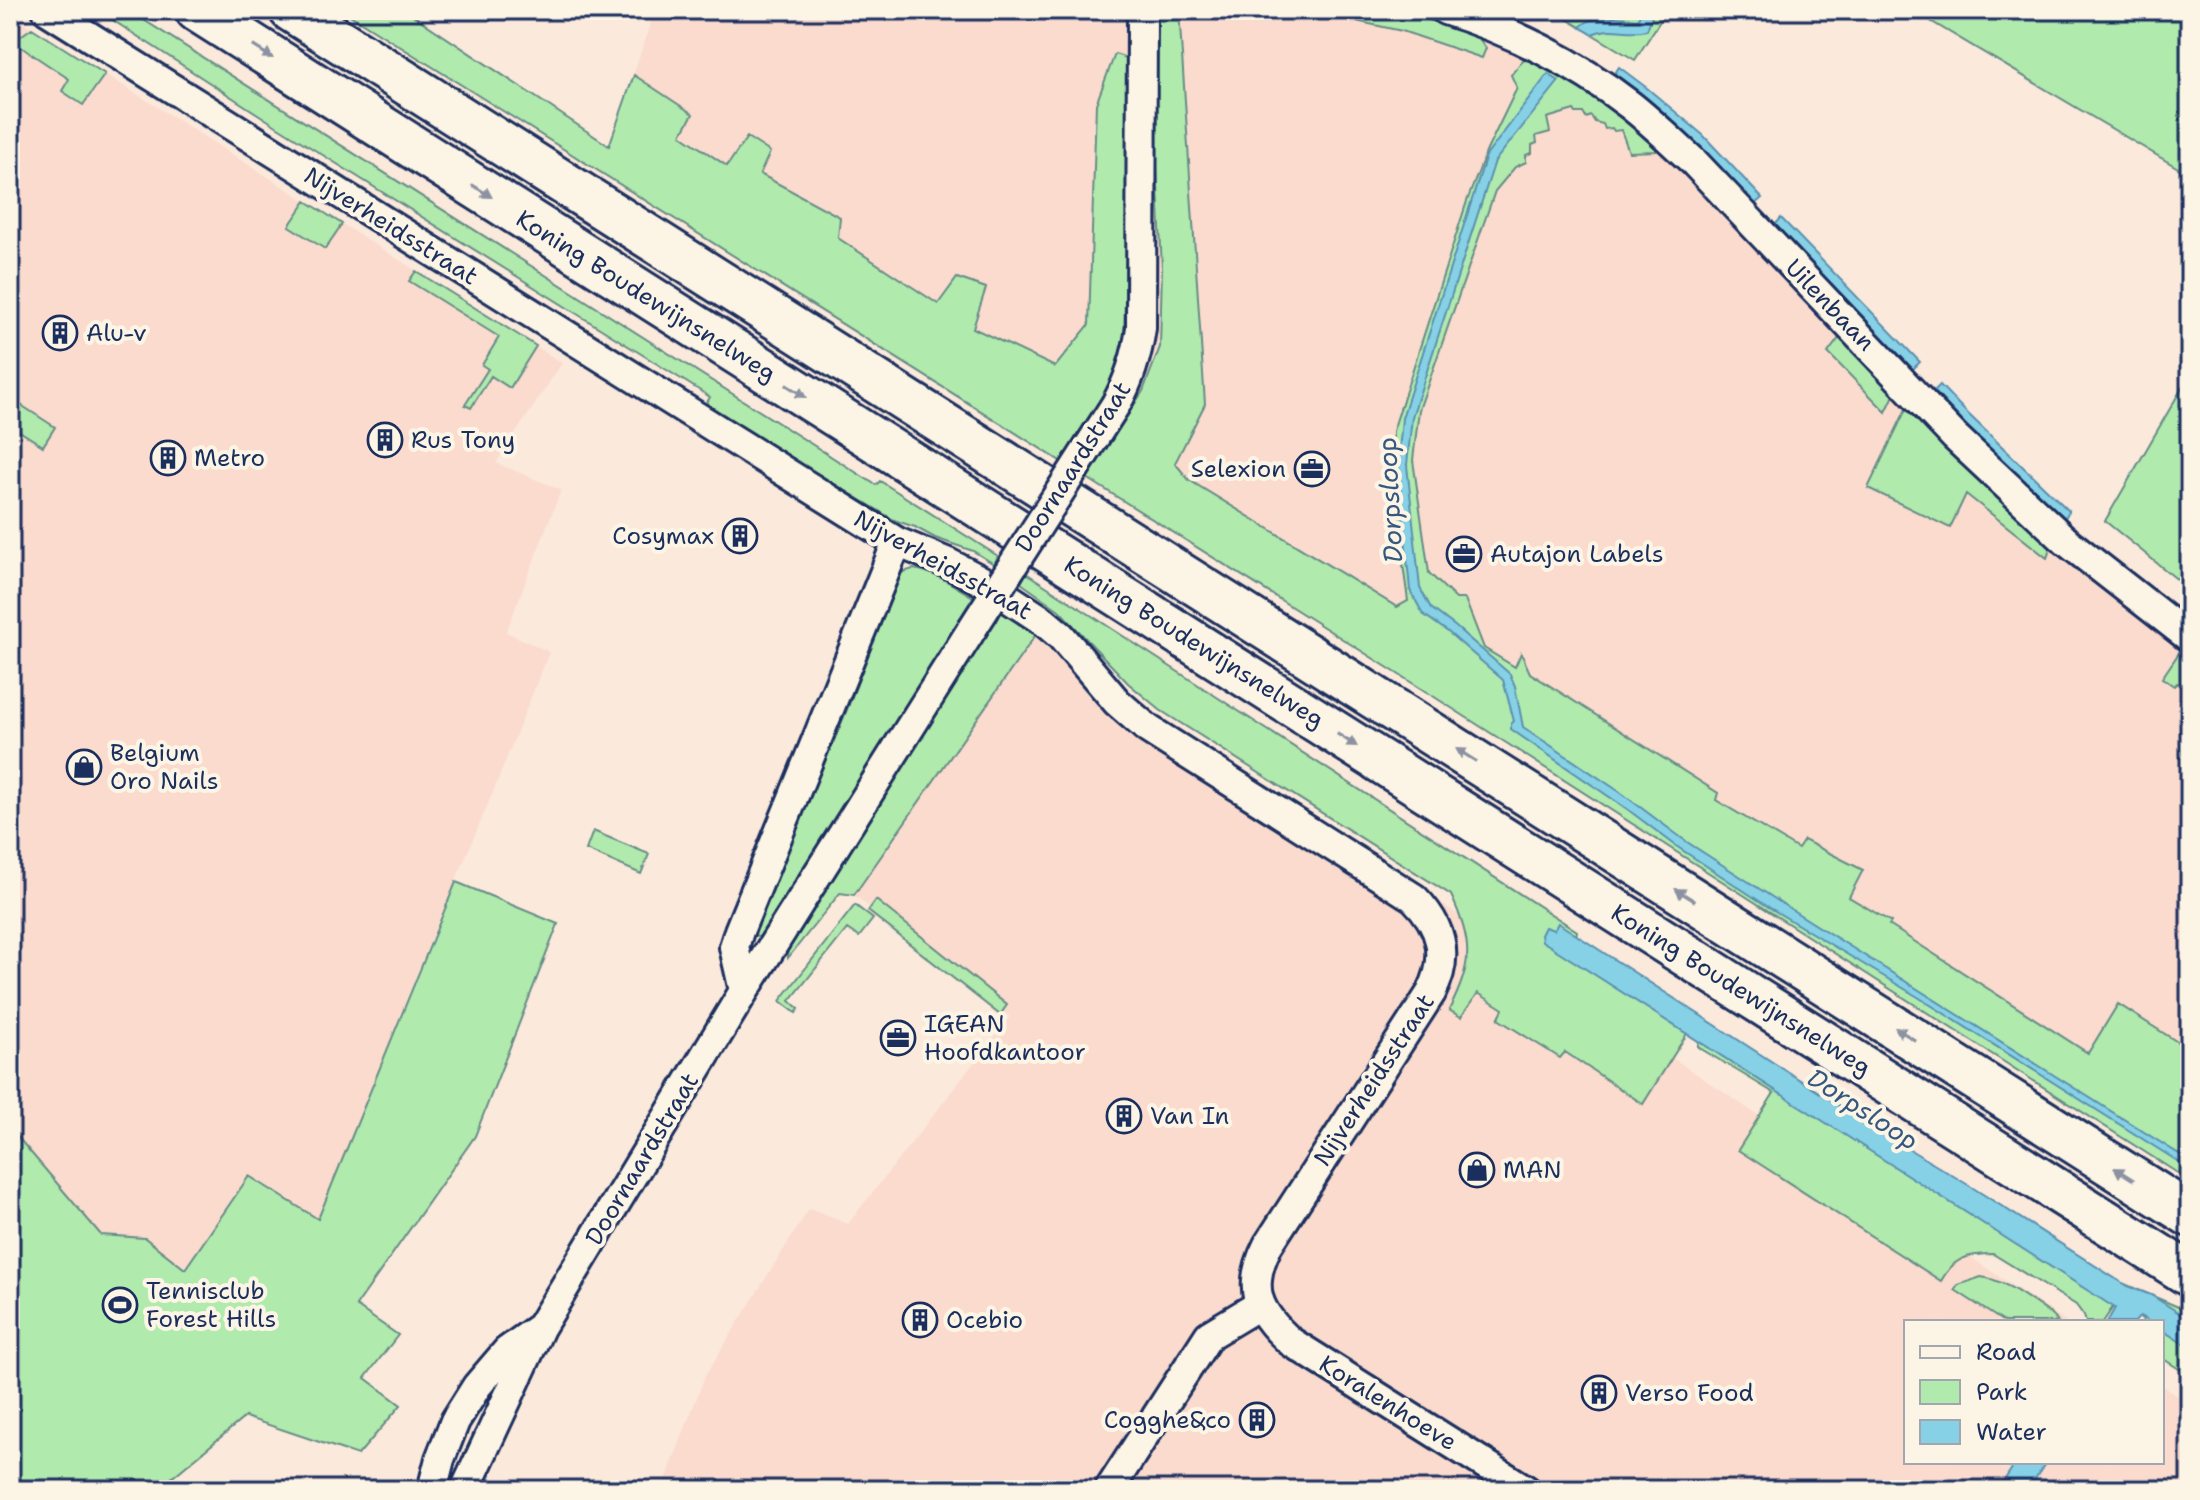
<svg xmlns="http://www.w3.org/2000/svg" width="2200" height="1500" viewBox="0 0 2200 1500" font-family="'Shantell Sans',sans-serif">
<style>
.built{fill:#fadbce}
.green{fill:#b1eaad;stroke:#668c86;stroke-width:2}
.water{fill:#86d1e6;stroke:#5b90b0;stroke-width:2}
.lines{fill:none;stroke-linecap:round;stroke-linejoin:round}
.minor-casing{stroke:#1b2f5e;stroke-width:34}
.highway-casing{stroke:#1b2f5e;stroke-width:48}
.minor{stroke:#fcf5e5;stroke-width:28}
.highway{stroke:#fcf5e5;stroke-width:42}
.minor-bridge-casing{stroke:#1b2f5e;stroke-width:34;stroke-linecap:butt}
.minor-bridge{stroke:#fcf5e5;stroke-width:28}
.oneway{fill:#8c92a2}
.labels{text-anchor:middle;stroke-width:8;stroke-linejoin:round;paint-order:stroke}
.street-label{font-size:24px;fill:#1b2f5e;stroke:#fcf5e5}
.poi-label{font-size:24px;fill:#1b2f5e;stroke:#fcf5e5;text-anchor:start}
.water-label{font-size:26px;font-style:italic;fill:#365880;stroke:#fcf5e5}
</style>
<rect width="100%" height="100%" fill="#fbe9db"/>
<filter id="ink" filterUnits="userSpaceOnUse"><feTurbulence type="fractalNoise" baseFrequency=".0125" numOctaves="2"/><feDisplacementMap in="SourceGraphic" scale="16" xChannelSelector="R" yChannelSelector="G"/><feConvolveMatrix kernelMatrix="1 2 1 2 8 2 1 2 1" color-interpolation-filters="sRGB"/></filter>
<g filter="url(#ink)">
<!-- built -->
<path class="built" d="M655,10h748l77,25 51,21 82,48 559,536 18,12v398l-72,-46 -30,49 -199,-128 2,-4 -43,-24 14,-27 -58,-30 -5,9 -83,-49 2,-7 -188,-120 -10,-19 -5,13 -32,-19 -18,-49 -14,76 -352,-216 -47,-18 -443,-294z
M10,14l552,349 -66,100 65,27 -55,142 43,20 -56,140 -68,161 -107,267 -128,53 -45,-35 -44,-3 -91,-107z
M1037,633l1030,689h-161v140h256v-76l28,19v85h-1528l43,-114 104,-167 39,15 162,-207 -156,-122z"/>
<!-- green -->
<path class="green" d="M97,10h31l748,475 4,-4 118,75 -4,8 -21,-13 -38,-13 -20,-11 -21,-7 -189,-114 5,-9 -432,-270z
M342,10h63l204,136 25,-71 59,39 -12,21 46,31 20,-29 23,15 -10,22 80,43 -2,21 100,66 19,-26 29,10 -13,40 82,39 34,-42 7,-221 19,-50 12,4v164l-3,115 -12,42 -8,17 -42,66z
M1154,10h25l26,394 -30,59 14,17 208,127 11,-6 -8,-59 -7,-4 5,-39 -5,-33v-35l74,-230 20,-51 30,-62 -6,-13 12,-15c34,2 105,60 133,83v8l-27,1 -8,-22 -7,1 -2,-3 -7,1 -2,-5 -8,-2 -4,-6 -5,2 -3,-5h-7l-2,-3 -27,8 3,14 -14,4 1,7 -5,2v8l-6,2v7l-11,5 -20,24 -76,219 -6,50 16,113 27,26h9l19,49 31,19 6,-14 9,20 188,120 -2,7 82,49 6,-9 59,30 -14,27 42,25 -2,3 199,128 30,-49 72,46v131l-754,-483 -349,-220 56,-87 17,-44 2,-78 -7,-145z
M1293,10h106l78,26 9,12 -4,10 -80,-27 -51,-11 -59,-6z
M1552,10h115l-32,50z
M1912,10h278v165z
M32,28l73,46 -22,31 -21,-14 7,-12 -54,-36 3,-5z
M306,201l36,23 -17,25 -36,-23z
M416,271l120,75 -26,42 -19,-12 -20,32 -6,-3 23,-36 -6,-4 17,-28 -90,-56z
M1842,334l55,55 -11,23 -58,-59z
M2190,374v216l-85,-69z
M10,398l45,29 -12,19 -33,-21z
M1908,405l71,76 72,65 -4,12 -81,-64 -16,34 -82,-40z
M913,569c23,3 43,18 62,29l-214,340 -9,-4 94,-222 54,-139z
M1026,573l551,358 -1,6 530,339 84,36v64l-28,-18v-36h-20l1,-3 -30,-12 -10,15h-17l-2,-6 -8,-11 -83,-51c-27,0 -39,4 -52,27l-203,-131 36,-57 -76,-46v-9l-10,-6 -45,72 -78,-52 -5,6 -62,-39 5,-10 -25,-16 -17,24 -12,-7c24,-46 24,-68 2,-115l-291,-185 -32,-27 -69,-73 -38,-27z
M1003,610l34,23 -183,262 -14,-2 -52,65 -1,-13z
M2183,647l7,5v39l-13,-8 -3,3 -12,-8z
M593,831l56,23 -8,20 -55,-24z
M456,882l102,42 -83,212 -119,170 42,29 -33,43 36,27 -43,50 -113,-38 -88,73h-147v-362l91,107 44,3 40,31 64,-93 69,43z
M876,900l131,105 -7,10 -132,-104z
M855,905l18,14 -14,18 -12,-8 -57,72 9,8 -3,4 -16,-12z
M1981,1277c26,3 51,25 73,39l4,6h-54l-49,-32 3,-5z"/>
<!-- water -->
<path class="water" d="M1641,10h13l-7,20 -5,1c-18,2 -34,-5 -50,3l-12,-7c16,-15 38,-10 58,-8z
M1619,67l28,21 56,47 59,63 -8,7 -80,-82 -60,-48z
M1548,74l11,7 -64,80 -83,256 -5,48 13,123 11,20 25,19 54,47 5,12 8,41 97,65 67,50 99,64 404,255v8l-272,-172 -148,-89 -91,-60 -52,-39 -112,-77 -4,-3v-5l3,-3 -11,-41 -55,-48 -25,-18 -13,-24 -12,-126 4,-46 84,-262z
M1781,218l139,144 -7,7 -138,-144z
M1940,385l24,25 105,101 -4,7 -86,-79 -45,-48z
M1558,923l316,205 96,58 157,100 24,9 39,25v28l-28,-18v-8h-12l-10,-6 -5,6h-28l8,-14 -573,-367 -1,-6 4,-8 9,3z
M2016,1462h30l-18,28h-30z"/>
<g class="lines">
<!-- minor casing -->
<g class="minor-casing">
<path id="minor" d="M47,10l850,532 51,21 36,19 58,38 19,16 56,66 31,27 266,169c28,28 36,58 17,95l-163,252c-22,43 -11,67 23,97l235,148
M1445,10c65,20 131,53 185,95 23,18 43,38 64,57l261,275 111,104 124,97
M1116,404c14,-25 21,-48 25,-76l1,-318
M744,991l-10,-44 5,-16 158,-389
M432,1490l8,-31 15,-38 22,-35 30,-35 32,-23
M465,1490l75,-162 204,-337 228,-362
M1109,1490l100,-155 50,-30"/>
</g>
<!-- highway casing -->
<g class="highway-casing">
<path id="highway" d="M197,10l1993,1265
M291,10l1899,1205"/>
</g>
<!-- minor -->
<use href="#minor" class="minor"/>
<!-- highway -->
<use href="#highway" class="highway"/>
<!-- minor-bridge casing -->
<g class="minor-bridge-casing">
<path id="minor-bridge" d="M972,629l144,-225"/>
</g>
<!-- minor-bridge -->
<use href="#minor-bridge" class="minor-bridge"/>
</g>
<!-- one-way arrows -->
<defs><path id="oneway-solid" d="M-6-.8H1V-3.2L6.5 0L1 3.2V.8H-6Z" transform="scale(2)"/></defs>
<g class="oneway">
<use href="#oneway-solid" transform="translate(263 52) rotate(32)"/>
<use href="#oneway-solid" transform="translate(482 191) rotate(32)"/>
<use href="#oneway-solid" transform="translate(796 391) rotate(32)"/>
<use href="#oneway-solid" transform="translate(1347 740) rotate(32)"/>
<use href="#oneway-solid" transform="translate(1466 755) rotate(-148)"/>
<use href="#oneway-solid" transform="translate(1685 895) rotate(-148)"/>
<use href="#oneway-solid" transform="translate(1905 1034) rotate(-148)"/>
<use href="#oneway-solid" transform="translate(2124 1174) rotate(-148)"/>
</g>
</g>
<!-- icons -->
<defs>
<g id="building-ring" transform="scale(1.8)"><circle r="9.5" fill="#fcf5e5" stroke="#1b2f5e" stroke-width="1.5"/><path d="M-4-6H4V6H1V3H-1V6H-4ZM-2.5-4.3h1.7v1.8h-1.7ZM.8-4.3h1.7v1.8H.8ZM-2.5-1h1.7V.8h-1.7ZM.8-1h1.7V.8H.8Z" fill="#1b2f5e"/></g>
<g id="office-ring" transform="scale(1.8)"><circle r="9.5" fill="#fcf5e5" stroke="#1b2f5e" stroke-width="1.5"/><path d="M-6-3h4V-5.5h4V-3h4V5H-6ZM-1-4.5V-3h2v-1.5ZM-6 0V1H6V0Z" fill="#1b2f5e"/></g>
<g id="shop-ring" transform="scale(1.8)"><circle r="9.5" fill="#fcf5e5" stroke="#1b2f5e" stroke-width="1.5"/><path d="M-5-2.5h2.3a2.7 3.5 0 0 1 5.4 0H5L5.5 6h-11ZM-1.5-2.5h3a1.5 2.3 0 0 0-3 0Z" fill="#1b2f5e"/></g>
<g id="stadium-ring" transform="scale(1.8)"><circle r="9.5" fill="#fcf5e5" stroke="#1b2f5e" stroke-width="1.5"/><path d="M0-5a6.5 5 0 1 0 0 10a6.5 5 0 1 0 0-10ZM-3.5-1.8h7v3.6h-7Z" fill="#1b2f5e"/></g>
</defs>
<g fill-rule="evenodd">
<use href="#building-ring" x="60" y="333"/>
<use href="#building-ring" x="385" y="440"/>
<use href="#building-ring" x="168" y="458"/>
<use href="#office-ring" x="1312" y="469"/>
<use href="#building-ring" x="740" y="536"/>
<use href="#office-ring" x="1464" y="554"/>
<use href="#shop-ring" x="84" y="767"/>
<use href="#office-ring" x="898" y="1038"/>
<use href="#building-ring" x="1124" y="1116"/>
<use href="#shop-ring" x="1477" y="1170"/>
<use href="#stadium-ring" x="120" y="1305"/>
<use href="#building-ring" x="920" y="1320"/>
<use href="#building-ring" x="1599" y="1393"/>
<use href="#building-ring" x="1257" y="1420"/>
</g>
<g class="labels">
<!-- street labels -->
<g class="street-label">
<text transform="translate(391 226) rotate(32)" y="8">Nijverheidsstraat</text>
<text transform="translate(646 296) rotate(32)" y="8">Koning Boudewijnsnelweg</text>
<text transform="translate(1830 305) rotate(46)" y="8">Uilenbaan</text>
<text transform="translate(1073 467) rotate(-58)" y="8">Doornaardstraat</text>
<text transform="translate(943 565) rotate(29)" y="8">Nijverheidsstraat</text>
<text transform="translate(1194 642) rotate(32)" y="8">Koning Boudewijnsnelweg</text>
<text transform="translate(1741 990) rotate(32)" y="8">Koning Boudewijnsnelweg</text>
<text transform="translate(1374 1080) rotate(-57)" y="8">Nijverheidsstraat</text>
<text transform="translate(642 1159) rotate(-59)" y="8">Doornaardstraat</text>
<text transform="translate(1388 1403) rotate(32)" y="8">Koralenhoeve</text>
</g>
<!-- poi labels -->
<g class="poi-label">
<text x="86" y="341">Alu-v</text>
<text x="411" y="448">Rus Tony</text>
<text x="194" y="466">Metro</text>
<text x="1286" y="477" text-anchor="end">Selexion</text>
<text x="714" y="544" text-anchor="end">Cosymax</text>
<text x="1490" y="562">Autajon Labels</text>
<text x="110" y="761">Belgium<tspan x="110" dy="28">Oro Nails</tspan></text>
<text x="924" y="1032">IGEAN<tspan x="924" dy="28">Hoofdkantoor</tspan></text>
<text x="1150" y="1124">Van In</text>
<text x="1503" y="1178">MAN</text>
<text x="146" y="1299">Tennisclub<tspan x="146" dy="28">Forest Hills</tspan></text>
<text x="946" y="1328">Ocebio</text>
<text x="1625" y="1401">Verso Food</text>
<text x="1231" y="1428" text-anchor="end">Cogghe&amp;co</text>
</g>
<!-- water labels -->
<g class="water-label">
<text transform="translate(1390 500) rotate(-93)" y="9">Dorpsloop</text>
<text transform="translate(1863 1109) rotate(33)" y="9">Dorpsloop</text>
</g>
</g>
<!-- margin -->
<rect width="2200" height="1500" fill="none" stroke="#fcf5e5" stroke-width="40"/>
<rect x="20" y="20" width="2160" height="1460" fill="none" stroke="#1b2f5e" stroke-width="3" filter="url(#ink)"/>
<!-- legend -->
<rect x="1904" y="1320" width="260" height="144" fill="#fcf5e5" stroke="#a2a6af" stroke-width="2"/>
<rect x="1920" y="1346" width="40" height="12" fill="#fcf5e5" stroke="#a2a6af" stroke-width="2"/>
<text x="1976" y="1360" font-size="24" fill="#1b2f5e">Road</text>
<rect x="1920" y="1380" width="40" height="24" fill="#b1eaad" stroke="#a2a6af" stroke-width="2"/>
<text x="1976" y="1400" font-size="24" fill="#1b2f5e">Park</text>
<rect x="1920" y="1420" width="40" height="24" fill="#86d1e6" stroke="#a2a6af" stroke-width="2"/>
<text x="1976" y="1440" font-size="24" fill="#1b2f5e">Water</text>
</svg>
